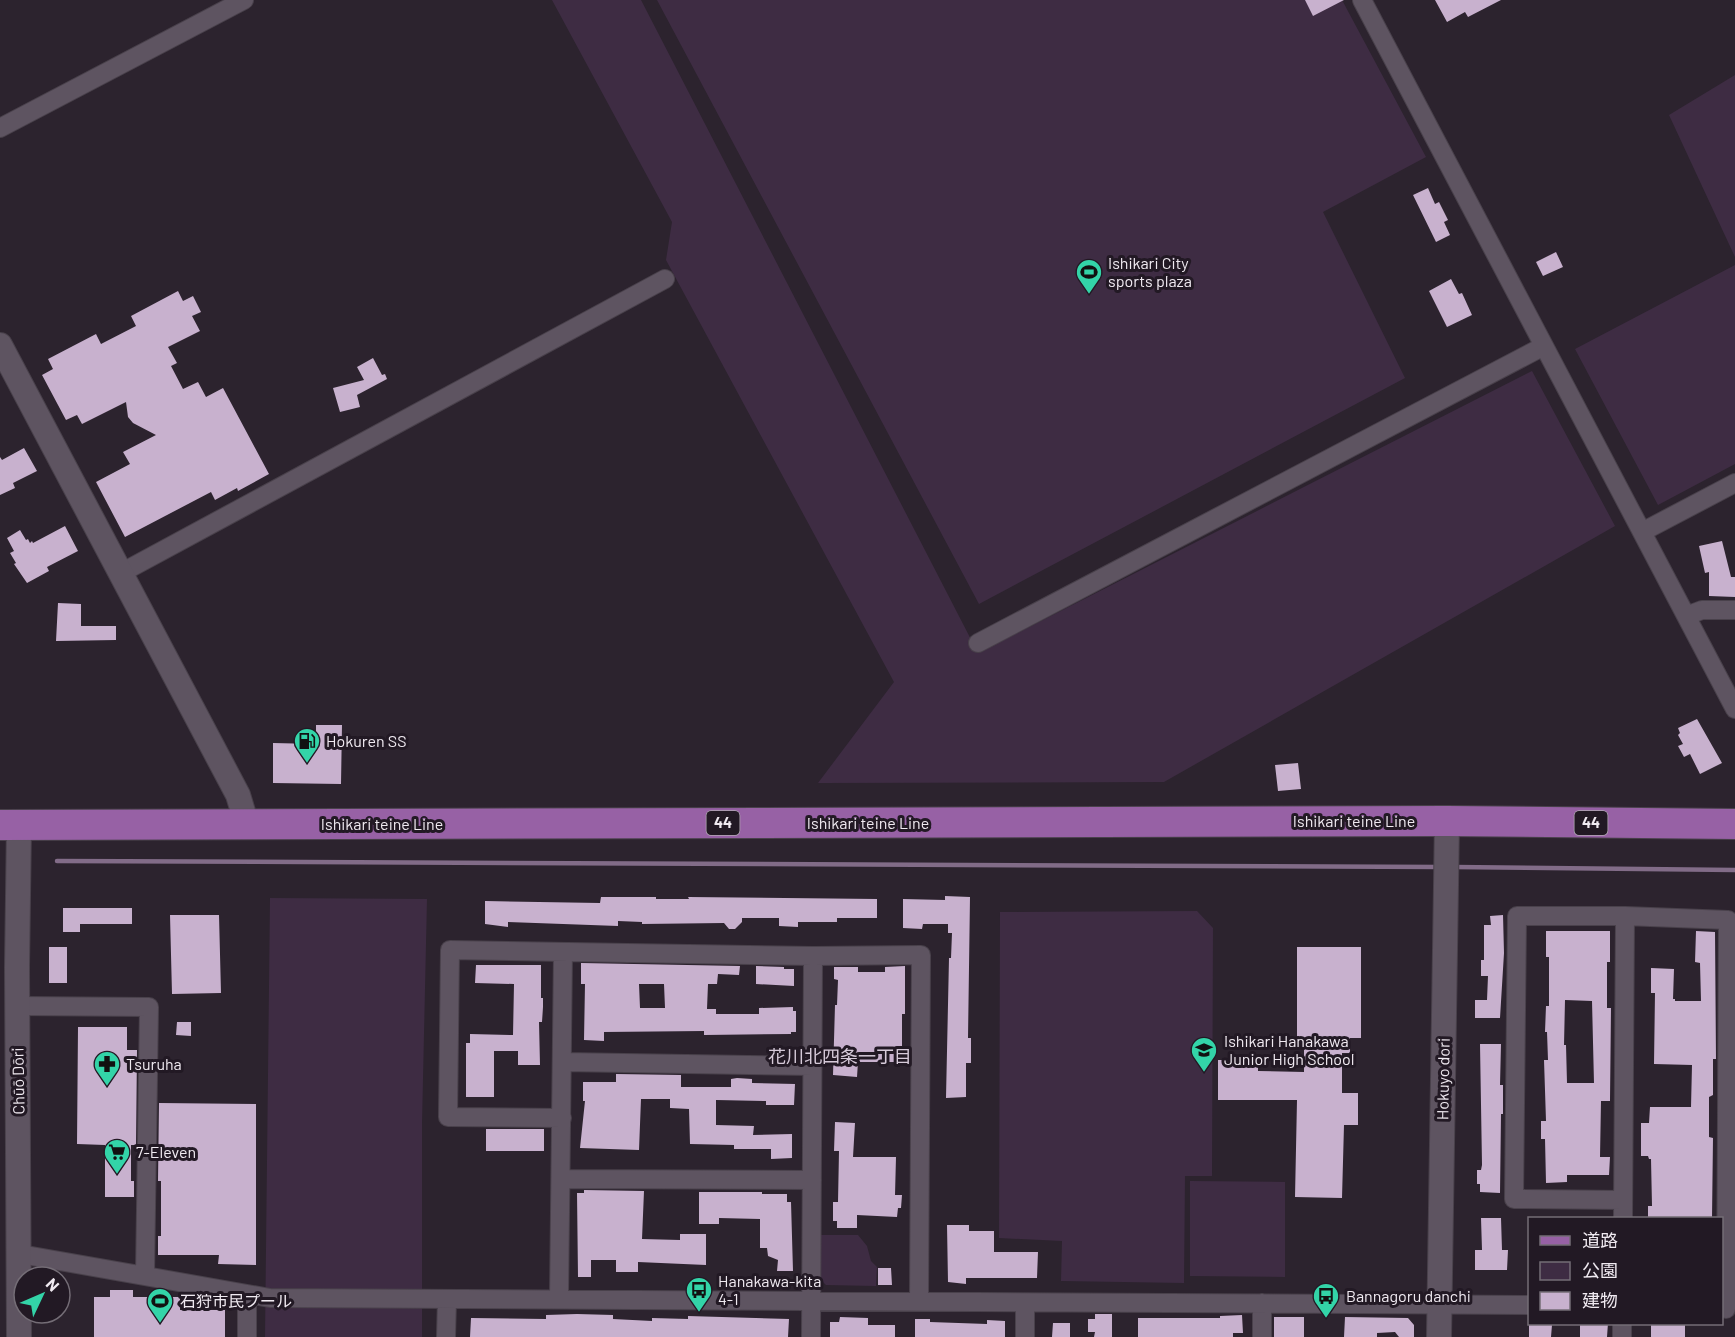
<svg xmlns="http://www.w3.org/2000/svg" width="1735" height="1337" viewBox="0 0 1735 1337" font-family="Barlow,'Noto Sans JP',sans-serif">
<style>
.green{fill:#3e2c43}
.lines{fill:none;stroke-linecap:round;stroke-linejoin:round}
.stream{stroke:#826c88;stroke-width:4.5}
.building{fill:#c8b1ce;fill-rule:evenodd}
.minor-casing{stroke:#49414b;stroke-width:20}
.tertiary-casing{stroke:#49414b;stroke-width:26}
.primary-casing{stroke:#49414b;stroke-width:32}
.minor{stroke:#5e5461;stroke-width:18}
.tertiary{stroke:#5e5461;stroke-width:24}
.primary{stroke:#9761a5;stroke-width:30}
.labels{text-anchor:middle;stroke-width:6;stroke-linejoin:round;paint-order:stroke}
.shield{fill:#221924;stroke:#b2abb4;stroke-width:1.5}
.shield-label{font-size:15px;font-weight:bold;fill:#f0eaf1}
.poi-label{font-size:16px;fill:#f0eaf1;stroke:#221924;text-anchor:start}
.street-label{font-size:16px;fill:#f0eaf1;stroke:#221924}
.neighbourhood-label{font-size:18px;fill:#d6cad9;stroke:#221924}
</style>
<rect width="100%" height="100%" fill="#2c232e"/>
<!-- green -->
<path class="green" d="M552,0h89l337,653 554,-282 83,155 -451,256 -346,1 76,-101 -228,-422 6,-38z
M657,0h685l84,157 -103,55 82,166 -426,226z
M1735,75v182l-66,-142z
M1735,265v199l-77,41 -83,-156z
M270,898l157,1 -5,225v213h-157z
M1197,911l16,17 -1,248h-27l-1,107 -123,-2 1,-40 -63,-3 1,-326z
M1190,1181l95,1v95l-95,-1z
M820,1235h38l9,11 4,15 6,6 -1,19 -50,-1 -5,-5z"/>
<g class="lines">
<!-- stream -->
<path class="stream" d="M57,861l1383,6
M1454,867l281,3"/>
</g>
<!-- building -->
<path class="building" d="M1305,0h39l-31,16z
M1435,0h66l-33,17 -3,-5 -18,10z
M1428,188l7,16 4,-2 9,18 -4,2 6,13 -14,7 -23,-47z
M1556,252l7,15 -20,9 -7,-14z
M1451,279l8,15 3,-1 10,22 -25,12 -18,-36z
M178,291l5,10 10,-5 8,16 -9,4 8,15 -32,16 9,16 -6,3 12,23 15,-7 8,15 17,-9 46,86 -31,17 -1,-3 -22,12 -4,-8 -86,45 -29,-55 34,-18 -7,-12 33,-17 -23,-12 -5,-6 -2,-15 -44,22 -5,-9 -11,5 -24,-45 11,-6 -5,-10 48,-25 5,10 35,-18 -5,-10z
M373,358l9,17 3,-1 2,5 -30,16 3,12 -20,5 -7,-24 31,-8 -7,-13z
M24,448l13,23 -24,12 2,5 -15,7v-38l2,3z
M65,526l13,25 -31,16 2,4 -22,12 -13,-19 2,-1 -6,-10 4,-2 -7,-13 13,-8 6,10 2,-1 2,4 2,-2 1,2z
M1722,541l9,36h4v20l-26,-1v-24l-4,1 -6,-27z
M58,603l23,1v22h35v14l-60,1z
M1697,719l25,44 -22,11 -10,-20 -6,3 -6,-11 5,-2 -5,-9 2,-2 -2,-5z
M316,725h26l-1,59 -68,-1v-40l43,1z
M1298,763l3,26 -23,2 -3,-26z
M945,896l25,1 -2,141h3v25h-5v34l-20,1 3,-140h2l1,-25h-4v-9h-25l-1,5 -19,-1v-29l42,1z
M601,897h55v2h33l-1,-2 189,2v19h-40v4h-39v5l-19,-1v-8h-37v4l-7,7h-6l-5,-6 -82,1v-2l-24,-1v5l-110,-4v5l-23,-3v-23l115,2z
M63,908h69v16h-52v8h-17z
M170,915h49l2,78 -49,1z
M1503,915l1,38 -4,65h-25v-18h12l1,-24h-7v-16h3v-35h7l-1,-9z
M1546,931h64v31h-3v46h4l-1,93h-9l-1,56h10l-1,18h-42v7l-21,1 -1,-44h-4v-18h5l-2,-61h4l-1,-28h-2l1,-26h3v-49h-3zM1565,1000l27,1 2,82h-27l-1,-38h-2z
M1696,931l19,1 1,127h-3v36l-4,2v40l4,1 -1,80h-64v-12h4l-1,-47h-2l-1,-3h-7v-33h8l1,-16h41l1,-42 -38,-1 1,-71h-4v-25l23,1 -1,30h2v2h26l-1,-38 -5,-1z
M49,947h18v36h-18z
M1297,947h64v91h-11v15h-8v40h16v32h-14l-2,73 -47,-1 2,-97h-79v-40h40v11l46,1v-35h-7z
M581,963l159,3 -1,9 -21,-1 -1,10h-9l-1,25h9v5h43v-6l34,-1v4h3v21h-5v2l-87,1v-4l-100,1v9l-20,-1 1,-56h-4zM639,984h25l1,24h-25z
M476,965h65v33h2v9l-1,15h-3l1,43h-22v-14h-24v46h-28v-54h4v-9l43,1 1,-51 -39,-1z
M756,966l28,1v2h10v17l-38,-2z
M905,966v48h-3v41h-2v7h-42l-1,15 -24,-2 2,-70h2l1,-25 -4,-1v-12h24v5h27v-5z
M177,1022h14v14l-15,-1z
M78,1027h49v23h10l-1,95h-5v36h3v16h-29v-52l-28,-1z
M1480,1044h21l-1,41h3v29h-2l-1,79 -20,-1v-8h-3v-14h4l1,-5z
M616,1074l65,1v12h50v-8l6,-1 15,1v4l43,1 -1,21h-28v-4l-50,-1v25l38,1 -1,9 39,-1v24l-21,1v-10h-37v-4l-44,-1 -1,-35 -19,-1v-9h-29l-2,51 -59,-2 5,-47h-2v-19h33z
M159,1103l97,1v161l-38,-1 1,-9h-61v-19h3v-55h-3z
M835,1122l20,1 -2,34h43l-1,38h7l-1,13h-3l-1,9 -40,-2v13h-20v-7h-4v-19h5l1,-51h-5z
M486,1129h58v22h-58z
M584,1190l60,1 -2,48 38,1v-6h26v31l-68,-3v10h-22v-12h-25v17h-13l-1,-84h7z
M699,1192h63v2h25v8h4l2,69h-16l1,-11 -10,-4 -1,-8h-7v-29l-41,-1v6h-20z
M1481,1218h20l1,32h6l-1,20h-32v-20h7z
M947,1225h22v6h25v21h44l-1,26h-71v6l-18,-2z
M878,1268h13l1,17h-14z
M110,1290h23v7h47v13h45v27h-131v-40h16z
M577,1314l36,1v4l39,2v-3l36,1v-3l101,3 -1,18h-318l1,-19 75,1v-4z
M1095,1314h17v23h-18l1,-5h-7v-13h7z
M1242,1315l1,18h-10v4h-95v-19h82v-2z
M840,1317l28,1v7h27v12h-65v-15h9z
M1274,1317h30v20h-30z
M1345,1317l63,1 6,7v12h-15l-4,-5 -18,1v4h-33z
M915,1319h15v3l57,2v-4l18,1v16h-90z
M1053,1323h17v14h-18z
M1580,1323h28l-1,14h-27z
M1685,1323v14h-34v-13z
M1529,1324l23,1 -1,12h-22z"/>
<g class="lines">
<!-- minor casing -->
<g class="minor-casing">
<path id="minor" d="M1362,0l373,709
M0,128l244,-128
M1642,532l93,-49
M121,573l544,-294
M1686,616l16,-6h33
M978,643l566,-297
M18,1006l131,1 -4,269
M563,1062l249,4
M562,1118l-114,-1 2,-167 363,6 108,-1 -2,347
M561,1179l251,1
M1623,1200l-109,-1 3,-283h108l103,4 -2,389
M1623,1218l2,-302
M20,1254l250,44 1260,7
M559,1299l4,-347
M247,1337v-43
M446,1337l1,-38
M811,1337l2,-381
M1025,1337v-34
M1262,1337v-34
M1622,1337v-13"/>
</g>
<!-- tertiary casing -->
<g class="tertiary-casing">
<path id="tertiary" d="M0,345l238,450 9,30
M19,1337l-2,-370 2,-142
M1439,1337l8,-516"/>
</g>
<!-- primary casing -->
<g class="primary-casing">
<path id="primary" d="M0,825l1447,-4 288,3"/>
</g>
<!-- minor -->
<use href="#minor" class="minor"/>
<!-- tertiary -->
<use href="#tertiary" class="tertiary"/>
<!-- primary -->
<use href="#primary" class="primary"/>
</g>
<!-- icons -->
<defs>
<g id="stadium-pin" transform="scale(1.35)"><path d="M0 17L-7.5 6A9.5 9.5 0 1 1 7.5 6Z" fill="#33d4a8" stroke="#221924"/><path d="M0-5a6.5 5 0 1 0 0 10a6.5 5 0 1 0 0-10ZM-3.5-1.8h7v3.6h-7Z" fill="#111"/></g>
<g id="fuel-pin" transform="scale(1.35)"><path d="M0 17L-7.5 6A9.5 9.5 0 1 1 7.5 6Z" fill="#33d4a8" stroke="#221924"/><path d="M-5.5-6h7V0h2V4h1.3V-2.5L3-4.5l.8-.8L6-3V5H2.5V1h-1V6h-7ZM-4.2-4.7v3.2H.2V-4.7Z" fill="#111"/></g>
<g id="school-pin" transform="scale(1.35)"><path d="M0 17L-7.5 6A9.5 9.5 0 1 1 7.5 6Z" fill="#33d4a8" stroke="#221924"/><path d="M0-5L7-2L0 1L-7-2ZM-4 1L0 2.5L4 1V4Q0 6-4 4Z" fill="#111"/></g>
<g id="pharmacy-pin" transform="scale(1.35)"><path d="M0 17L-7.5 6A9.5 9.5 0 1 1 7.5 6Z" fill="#33d4a8" stroke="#221924"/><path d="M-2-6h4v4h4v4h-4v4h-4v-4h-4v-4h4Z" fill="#111"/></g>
<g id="supermarket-pin" transform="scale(1.35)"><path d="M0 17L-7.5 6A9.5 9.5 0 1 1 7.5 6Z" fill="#33d4a8" stroke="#221924"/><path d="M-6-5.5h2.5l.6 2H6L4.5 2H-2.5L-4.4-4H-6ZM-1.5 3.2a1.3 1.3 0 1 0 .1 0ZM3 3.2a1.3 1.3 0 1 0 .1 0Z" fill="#111"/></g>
<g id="bus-pin" transform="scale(1.35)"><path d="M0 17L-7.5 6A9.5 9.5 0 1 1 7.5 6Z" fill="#33d4a8" stroke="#221924"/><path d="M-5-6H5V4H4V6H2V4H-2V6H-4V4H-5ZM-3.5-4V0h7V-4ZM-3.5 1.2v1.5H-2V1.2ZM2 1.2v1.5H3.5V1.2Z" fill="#111"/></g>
</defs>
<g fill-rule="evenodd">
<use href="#stadium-pin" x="1089" y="272"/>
<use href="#fuel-pin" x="307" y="741"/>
<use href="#school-pin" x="1204" y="1050"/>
<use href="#pharmacy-pin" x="107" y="1064"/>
<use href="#supermarket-pin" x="117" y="1152"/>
<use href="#bus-pin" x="699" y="1290"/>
<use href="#bus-pin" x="1326" y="1296"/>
<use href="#stadium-pin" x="160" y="1301"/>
</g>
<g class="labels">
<!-- shield labels -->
<g class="shield">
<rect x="706.5" y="811" width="33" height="24" rx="4.5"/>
<rect x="1574.5" y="811" width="33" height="24" rx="4.5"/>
</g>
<g class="shield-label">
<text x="723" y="828">44</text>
<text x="1591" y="828">44</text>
</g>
<!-- poi labels -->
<g class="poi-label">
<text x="1108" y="269">Ishikari City<tspan x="1108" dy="18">sports plaza</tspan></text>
<text x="326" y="747">Hokuren SS</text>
<text x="1224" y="1047">Ishikari Hanakawa<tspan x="1224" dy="18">Junior High School</tspan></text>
<text x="126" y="1070">Tsuruha</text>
<text x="136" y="1158">7-Eleven</text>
<text x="718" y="1287">Hanakawa-kita<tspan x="718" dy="18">4-1</tspan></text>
<text x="1346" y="1302">Bannagoru danchi</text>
<text x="180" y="1307">石狩市民プール</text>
</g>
<!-- street labels -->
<g class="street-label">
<text x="1354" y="827">Ishikari teine Line</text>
<text x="868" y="829">Ishikari teine Line</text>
<text x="382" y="830">Ishikari teine Line</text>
<text transform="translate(1443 1079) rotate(-89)" y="6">Hokuyo dori</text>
<text transform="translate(18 1081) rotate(-91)" y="6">Chūō Dōri</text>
</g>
<!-- neighbourhood labels -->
<g class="neighbourhood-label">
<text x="840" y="1063">花川北四条一丁目</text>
</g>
</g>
<!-- legend -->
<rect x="1528" y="1217" width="195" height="108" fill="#221924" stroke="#746d76" stroke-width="1.5"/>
<rect x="1540" y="1236" width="30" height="9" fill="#9761a5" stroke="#746d76" stroke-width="1.5"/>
<text x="1582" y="1247" font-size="18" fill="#f0eaf1">道路</text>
<rect x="1540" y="1262" width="30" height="18" fill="#3e2c43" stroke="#746d76" stroke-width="1.5"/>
<text x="1582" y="1277" font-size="18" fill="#f0eaf1">公園</text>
<rect x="1540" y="1292" width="30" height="18" fill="#c8b1ce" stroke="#746d76" stroke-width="1.5"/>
<text x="1582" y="1307" font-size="18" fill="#f0eaf1">建物</text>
<!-- north arrow -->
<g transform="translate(42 1295) rotate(46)"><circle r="28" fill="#221924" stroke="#746d76" stroke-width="1.5"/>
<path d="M0-4.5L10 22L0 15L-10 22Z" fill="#33d4a8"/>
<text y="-9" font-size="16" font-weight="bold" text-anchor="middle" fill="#f0eaf1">N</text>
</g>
</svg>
